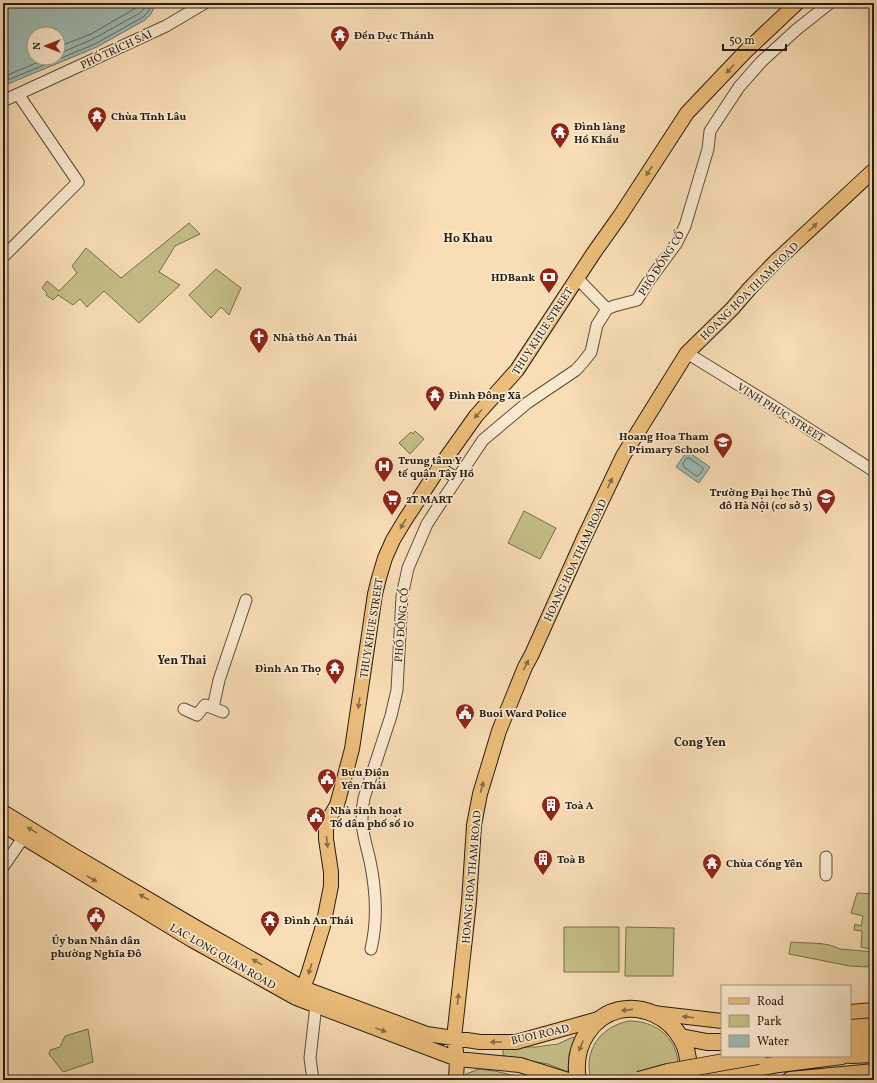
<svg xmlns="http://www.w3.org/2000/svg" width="877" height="1083" viewBox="0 0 877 1083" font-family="Vollkorn,serif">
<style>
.green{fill:#c5bf88;stroke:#766e4e}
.water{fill:#9ebbb3;stroke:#6e7c73;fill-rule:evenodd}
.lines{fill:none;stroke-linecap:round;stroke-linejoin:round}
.shore{stroke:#626c64;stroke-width:1}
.minor-casing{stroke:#5c4d3c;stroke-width:13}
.major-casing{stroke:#271d14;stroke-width:16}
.highway-casing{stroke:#271d14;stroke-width:18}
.minor{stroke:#fbe9cf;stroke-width:11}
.major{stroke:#ecbe7a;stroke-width:14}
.highway{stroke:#ecbe7a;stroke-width:16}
.highway-bridge-casing{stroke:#271d14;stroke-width:18;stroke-linecap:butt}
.highway-bridge{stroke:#ecbe7a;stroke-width:16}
.oneway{fill:#8a6e47}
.labels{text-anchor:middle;stroke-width:3.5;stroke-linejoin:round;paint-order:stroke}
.poi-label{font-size:11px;font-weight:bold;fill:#271d14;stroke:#fbe9cf;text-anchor:start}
.street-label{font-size:11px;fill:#271d14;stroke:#fbe9cf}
.neighbourhood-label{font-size:12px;font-weight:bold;fill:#271d14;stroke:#fbe9cf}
</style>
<rect width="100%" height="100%" fill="#f9ddb5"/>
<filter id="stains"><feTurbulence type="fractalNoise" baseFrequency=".005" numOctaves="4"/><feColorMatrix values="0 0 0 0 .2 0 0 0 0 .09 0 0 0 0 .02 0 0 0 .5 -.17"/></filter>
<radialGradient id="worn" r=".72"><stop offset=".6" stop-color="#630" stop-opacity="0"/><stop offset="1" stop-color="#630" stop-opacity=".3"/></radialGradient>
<!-- green -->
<path class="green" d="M189,223l11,11 -25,12 -16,26 21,13 -41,38 -35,-32 -17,16 -7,-8 -7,6 -15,-10 -5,5 -7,-5 1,-2 -5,-5 5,-7 12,10 18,-18 -5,-7 14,-18 35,30z
M216,269l25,19 -12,27 -8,-8 -10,11 -22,-23z
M415,431l9,8 -14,15 -11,-11 12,-11 2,2z
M524,511l32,17 -16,31 -32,-16z
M857,893l17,1v56l-13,-3 1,-16 -8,-1 1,-6 6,2 2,-10 -12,-3z
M564,927h55v45h-55z
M626,927l48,1 -1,48h-48z
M791,942c16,2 34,-1 49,7l34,3v10h-4l-2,5 -18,-1 -61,-12z
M629,1021c34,0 55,25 48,59h-86c-8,-30 9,-53 38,-59z
M88,1029l5,33 -30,10 -14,-18 1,-4 10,-3 5,-11z
M573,1037l2,2 -6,15 -1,18 -20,-8 -41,-7 -4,-2v-5l3,-3h30l22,-3z
M479,1069l16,2 38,9h-68l1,-6z"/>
<!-- water -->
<path class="water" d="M3,3h153l-5,11 -6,6 -48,27 -94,39zM34,34h24v24h-24z
M687,451l23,16 -11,16 -23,-16z"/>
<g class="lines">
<!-- shore -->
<path class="shore" d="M58,47l33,-13 45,-26 4,-5
M58,54l35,-15 47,-26 4,-4 2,-6
M3,77l45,-19
M3,82l92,-38 48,-27 5,-5 4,-9
M687,458h2l14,10v2l-5,6h-2l-13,-10v-2z"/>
<!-- minor casing -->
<g class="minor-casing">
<path id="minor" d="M3,101l163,-75 39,-23
M3,257l75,-75 -60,-88
M577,278l30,31
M687,353l86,53 101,65
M439,468l18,10
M213,708l6,-28 27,-80
M184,709l13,6 8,-10 18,7
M3,867l20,-29
M826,875v-18
M371,949c7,-29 5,-59 -1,-88 -6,-26 -11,-36 -6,-63l27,-82 6,-26 5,-94 6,-28 19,-44 9,-14 47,-70 44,-37 49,-33 8,-9 7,-9 6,-27 10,-16 7,-3 23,-6 11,-18 28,-38 9,-18 23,-77 2,-18 29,-44 22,-25 35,-32 34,-27
M313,1080l-3,-22 6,-53"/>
</g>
<!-- major casing -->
<g class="major-casing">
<path id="major" d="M3,812l70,43 124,73 106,60 124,46 53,8h36l86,-24
M3,825l189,115 104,58 161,61 63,6 48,15
M296,998l7,-10 5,-13 15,-49 8,-40v-14l-5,-33v-10l4,-12 7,-12 15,-56 23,-155 4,-16 6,-20 8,-18 12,-20 34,-52 37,-52 41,-46 76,-116 27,-38 67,-103 58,-61 52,-49
M850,1012l24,-2
M653,1013l69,8
M456,1080l1,-21 -3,-21 15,-136 5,-77 6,-31 19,-63 26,-64 7,-13 51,-114 40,-84 64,-103 45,-44 18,-21 25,-26 99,-92"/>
</g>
<!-- highway casing -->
<g class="highway-casing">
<path id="highway" d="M850,1028l24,-2
M681,1037l26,5h15
M850,1043l24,-2
M850,1055l24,-1
M578,1080c-3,-17 -1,-32 9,-47 34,-51 113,-15 100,47
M692,1080l87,-16 63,-8
M790,1080l84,-8"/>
</g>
<!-- minor -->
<use href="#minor" class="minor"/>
<!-- major -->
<use href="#major" class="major"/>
<!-- highway -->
<use href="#highway" class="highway"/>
<!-- highway-bridge casing -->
<g class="highway-bridge-casing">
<path id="highway-bridge" d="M639,1080l29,-8 90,-16"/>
</g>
<!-- highway-bridge -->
<use href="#highway-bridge" class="highway-bridge"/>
</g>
<!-- one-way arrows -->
<defs><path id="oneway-solid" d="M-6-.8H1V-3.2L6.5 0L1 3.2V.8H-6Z"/></defs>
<g class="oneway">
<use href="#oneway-solid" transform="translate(730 69) rotate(132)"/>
<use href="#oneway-solid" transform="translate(649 171) rotate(124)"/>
<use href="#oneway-solid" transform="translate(813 227) rotate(-43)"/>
<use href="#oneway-solid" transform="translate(478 414) rotate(131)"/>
<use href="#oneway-solid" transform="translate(610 483) rotate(-65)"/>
<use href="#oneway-solid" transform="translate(403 524) rotate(120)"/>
<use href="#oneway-solid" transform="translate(526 665) rotate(-64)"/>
<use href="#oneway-solid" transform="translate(359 703) rotate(98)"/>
<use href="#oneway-solid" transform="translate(482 787) rotate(-75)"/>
<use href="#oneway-solid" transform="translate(32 830) rotate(-149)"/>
<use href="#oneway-solid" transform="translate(327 842) rotate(84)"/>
<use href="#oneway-solid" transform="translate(92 879) rotate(31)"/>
<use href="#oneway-solid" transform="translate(144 897) rotate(-149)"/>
<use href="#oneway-solid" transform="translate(257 962) rotate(-151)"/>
<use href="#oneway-solid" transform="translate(310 969) rotate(108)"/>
<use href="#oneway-solid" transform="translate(458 999) rotate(-84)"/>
<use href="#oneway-solid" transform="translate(627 1010) rotate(174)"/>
<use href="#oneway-solid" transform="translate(688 1017) rotate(-173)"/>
<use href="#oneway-solid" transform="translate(381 1030) rotate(20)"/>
<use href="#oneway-solid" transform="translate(496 1042) rotate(180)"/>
<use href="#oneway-solid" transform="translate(581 1046) rotate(111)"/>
</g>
<!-- icons -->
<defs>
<g id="temple-pin" transform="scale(1)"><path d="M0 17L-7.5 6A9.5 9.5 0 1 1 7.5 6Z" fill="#8f2418" stroke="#fbe9cf"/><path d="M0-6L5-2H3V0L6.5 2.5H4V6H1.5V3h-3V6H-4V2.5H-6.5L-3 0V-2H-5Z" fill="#fff"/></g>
<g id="bank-pin" transform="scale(1)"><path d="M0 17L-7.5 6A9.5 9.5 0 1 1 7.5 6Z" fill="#8f2418" stroke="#fbe9cf"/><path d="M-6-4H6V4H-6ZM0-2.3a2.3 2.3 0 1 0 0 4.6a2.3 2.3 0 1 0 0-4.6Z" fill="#fff"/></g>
<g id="church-pin" transform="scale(1)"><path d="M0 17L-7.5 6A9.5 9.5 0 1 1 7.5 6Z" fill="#8f2418" stroke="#fbe9cf"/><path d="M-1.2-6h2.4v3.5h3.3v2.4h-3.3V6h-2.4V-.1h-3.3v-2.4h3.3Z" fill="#fff"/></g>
<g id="school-pin" transform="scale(1)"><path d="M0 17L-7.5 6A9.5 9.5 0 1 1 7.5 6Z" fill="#8f2418" stroke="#fbe9cf"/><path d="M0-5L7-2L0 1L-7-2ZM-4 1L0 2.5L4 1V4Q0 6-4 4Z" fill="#fff"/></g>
<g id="hospital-pin" transform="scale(1)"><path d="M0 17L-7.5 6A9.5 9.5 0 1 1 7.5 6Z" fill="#8f2418" stroke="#fbe9cf"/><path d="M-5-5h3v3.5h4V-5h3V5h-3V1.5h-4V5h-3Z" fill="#fff"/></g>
<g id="university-pin" transform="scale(1)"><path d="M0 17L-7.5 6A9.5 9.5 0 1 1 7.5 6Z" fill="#8f2418" stroke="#fbe9cf"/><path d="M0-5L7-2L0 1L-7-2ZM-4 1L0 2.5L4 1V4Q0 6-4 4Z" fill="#fff"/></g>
<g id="supermarket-pin" transform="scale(1)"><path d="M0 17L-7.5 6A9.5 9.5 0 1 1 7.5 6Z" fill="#8f2418" stroke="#fbe9cf"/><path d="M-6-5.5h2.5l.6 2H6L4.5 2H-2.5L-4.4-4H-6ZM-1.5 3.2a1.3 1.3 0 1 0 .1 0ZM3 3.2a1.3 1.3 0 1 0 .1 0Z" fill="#fff"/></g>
<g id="civic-pin" transform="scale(1)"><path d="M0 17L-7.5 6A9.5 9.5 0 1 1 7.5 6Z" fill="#8f2418" stroke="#fbe9cf"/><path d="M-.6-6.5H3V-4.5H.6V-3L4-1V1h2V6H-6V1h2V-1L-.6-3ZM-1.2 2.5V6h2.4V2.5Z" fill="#fff"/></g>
<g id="building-pin" transform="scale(1)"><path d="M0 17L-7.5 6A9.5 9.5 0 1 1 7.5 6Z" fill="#8f2418" stroke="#fbe9cf"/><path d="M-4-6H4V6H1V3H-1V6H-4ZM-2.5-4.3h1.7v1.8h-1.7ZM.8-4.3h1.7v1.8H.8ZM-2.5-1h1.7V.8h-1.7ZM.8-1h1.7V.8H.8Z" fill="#fff"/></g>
</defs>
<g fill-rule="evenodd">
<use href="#temple-pin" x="340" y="35"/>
<use href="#temple-pin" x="97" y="116"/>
<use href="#temple-pin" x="560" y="132"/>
<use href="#bank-pin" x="549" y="277"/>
<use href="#church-pin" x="259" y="337"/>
<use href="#temple-pin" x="435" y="395"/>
<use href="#school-pin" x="723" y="442"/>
<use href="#hospital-pin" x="384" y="466"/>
<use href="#university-pin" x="826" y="498"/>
<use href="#supermarket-pin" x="392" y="499"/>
<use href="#temple-pin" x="335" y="668"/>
<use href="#civic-pin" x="465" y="713"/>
<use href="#civic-pin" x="327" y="778"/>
<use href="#building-pin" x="551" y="805"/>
<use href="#civic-pin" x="316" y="816"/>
<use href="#building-pin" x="543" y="859"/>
<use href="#temple-pin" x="712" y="863"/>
<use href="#civic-pin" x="96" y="916"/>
<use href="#temple-pin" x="270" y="920"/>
</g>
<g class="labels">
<!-- poi labels -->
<g class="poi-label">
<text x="354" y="39">Đền Dực Thánh</text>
<text x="111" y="120">Chùa Tĩnh Lâu</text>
<text x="574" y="130">Đình làng<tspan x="574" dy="13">Hồ Khẩu</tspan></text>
<text x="535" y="281" text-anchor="end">HDBank</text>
<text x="273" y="341">Nhà thờ An Thái</text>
<text x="449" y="399">Đình Đông Xã</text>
<text x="709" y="440" text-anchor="end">Hoang Hoa Tham<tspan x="709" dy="13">Primary School</tspan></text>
<text x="398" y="464">Trung tâm Y<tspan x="398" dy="13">tế quận Tây Hồ</tspan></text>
<text x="812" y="496" text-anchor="end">Trường Đại học Thủ<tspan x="812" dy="13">đô Hà Nội (cơ sở 3)</tspan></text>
<text x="406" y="503">2T MART</text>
<text x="321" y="672" text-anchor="end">Đình An Thọ</text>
<text x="479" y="717">Buoi Ward Police</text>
<text x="341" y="776">Bưu Điện<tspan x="341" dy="13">Yên Thái</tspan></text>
<text x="565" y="809">Toà A</text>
<text x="330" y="814">Nhà sinh hoạt<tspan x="330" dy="13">Tổ dân phố số 10</tspan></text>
<text x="557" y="863">Toà B</text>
<text x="726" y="867">Chùa Cống Yên</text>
<text x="284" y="924">Đình An Thái</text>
<text x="96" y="944" text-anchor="middle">Ủy ban Nhân dân<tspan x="96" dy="13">phường Nghĩa Đô</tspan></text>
</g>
<!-- street labels -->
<g class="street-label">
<text transform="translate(116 49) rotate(-25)" y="4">PHỐ TRÍCH SÀI</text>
<text transform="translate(661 263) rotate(-57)" y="4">PHỐ ĐỒNG CỔ</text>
<text transform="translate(749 291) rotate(-45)" y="4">HOANG HOA THAM ROAD</text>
<text transform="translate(542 331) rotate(-57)" y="4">THUY KHUE STREET</text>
<text transform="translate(781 412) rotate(32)" y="4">VINH PHUC STREET</text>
<text transform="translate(575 560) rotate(-65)" y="4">HOANG HOA THAM ROAD</text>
<text transform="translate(401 625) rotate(-85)" y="4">PHỐ ĐỒNG CỔ</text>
<text transform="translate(371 628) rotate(-81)" y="4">THUY KHUE STREET</text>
<text transform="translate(471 877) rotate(-85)" y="4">HOANG HOA THAM ROAD</text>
<text transform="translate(223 956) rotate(30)" y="4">LAC LONG QUAN ROAD</text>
<text transform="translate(540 1034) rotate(-13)" y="4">BUOI ROAD</text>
</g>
<!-- neighbourhood labels -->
<g class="neighbourhood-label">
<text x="468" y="242">Ho Khau</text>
<text x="182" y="664">Yen Thai</text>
<text x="700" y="746">Cong Yen</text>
</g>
</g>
<!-- margin -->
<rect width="877" height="1083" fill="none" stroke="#f9ddb5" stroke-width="16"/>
<rect x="4" y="4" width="869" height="1075" fill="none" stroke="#271d14" stroke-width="2"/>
<rect x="8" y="8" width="861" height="1067" fill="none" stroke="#271d14"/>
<!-- legend -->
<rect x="721" y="985" width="130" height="72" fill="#fbe9cf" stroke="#a69784"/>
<rect x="729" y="998" width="20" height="6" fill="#ecbe7a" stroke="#a69784"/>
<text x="757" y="1005" font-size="12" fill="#271d14">Road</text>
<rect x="729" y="1015" width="20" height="12" fill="#c5bf88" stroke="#a69784"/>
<text x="757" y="1025" font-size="12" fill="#271d14">Park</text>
<rect x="729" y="1035" width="20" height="12" fill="#9ebbb3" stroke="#a69784"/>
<text x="757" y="1045" font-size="12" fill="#271d14">Water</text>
<!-- north arrow -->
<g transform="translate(46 46) rotate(270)"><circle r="19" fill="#fbe9cf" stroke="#a69784"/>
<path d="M0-3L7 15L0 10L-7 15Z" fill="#8f2418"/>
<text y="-6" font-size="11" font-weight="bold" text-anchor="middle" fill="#271d14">N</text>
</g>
<!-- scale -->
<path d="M723 44v6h63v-6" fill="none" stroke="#271d14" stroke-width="2"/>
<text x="729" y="44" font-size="12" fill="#271d14" stroke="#fbe9cf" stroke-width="3" paint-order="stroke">50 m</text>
<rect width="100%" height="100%" filter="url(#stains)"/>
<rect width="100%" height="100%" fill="url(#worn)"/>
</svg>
